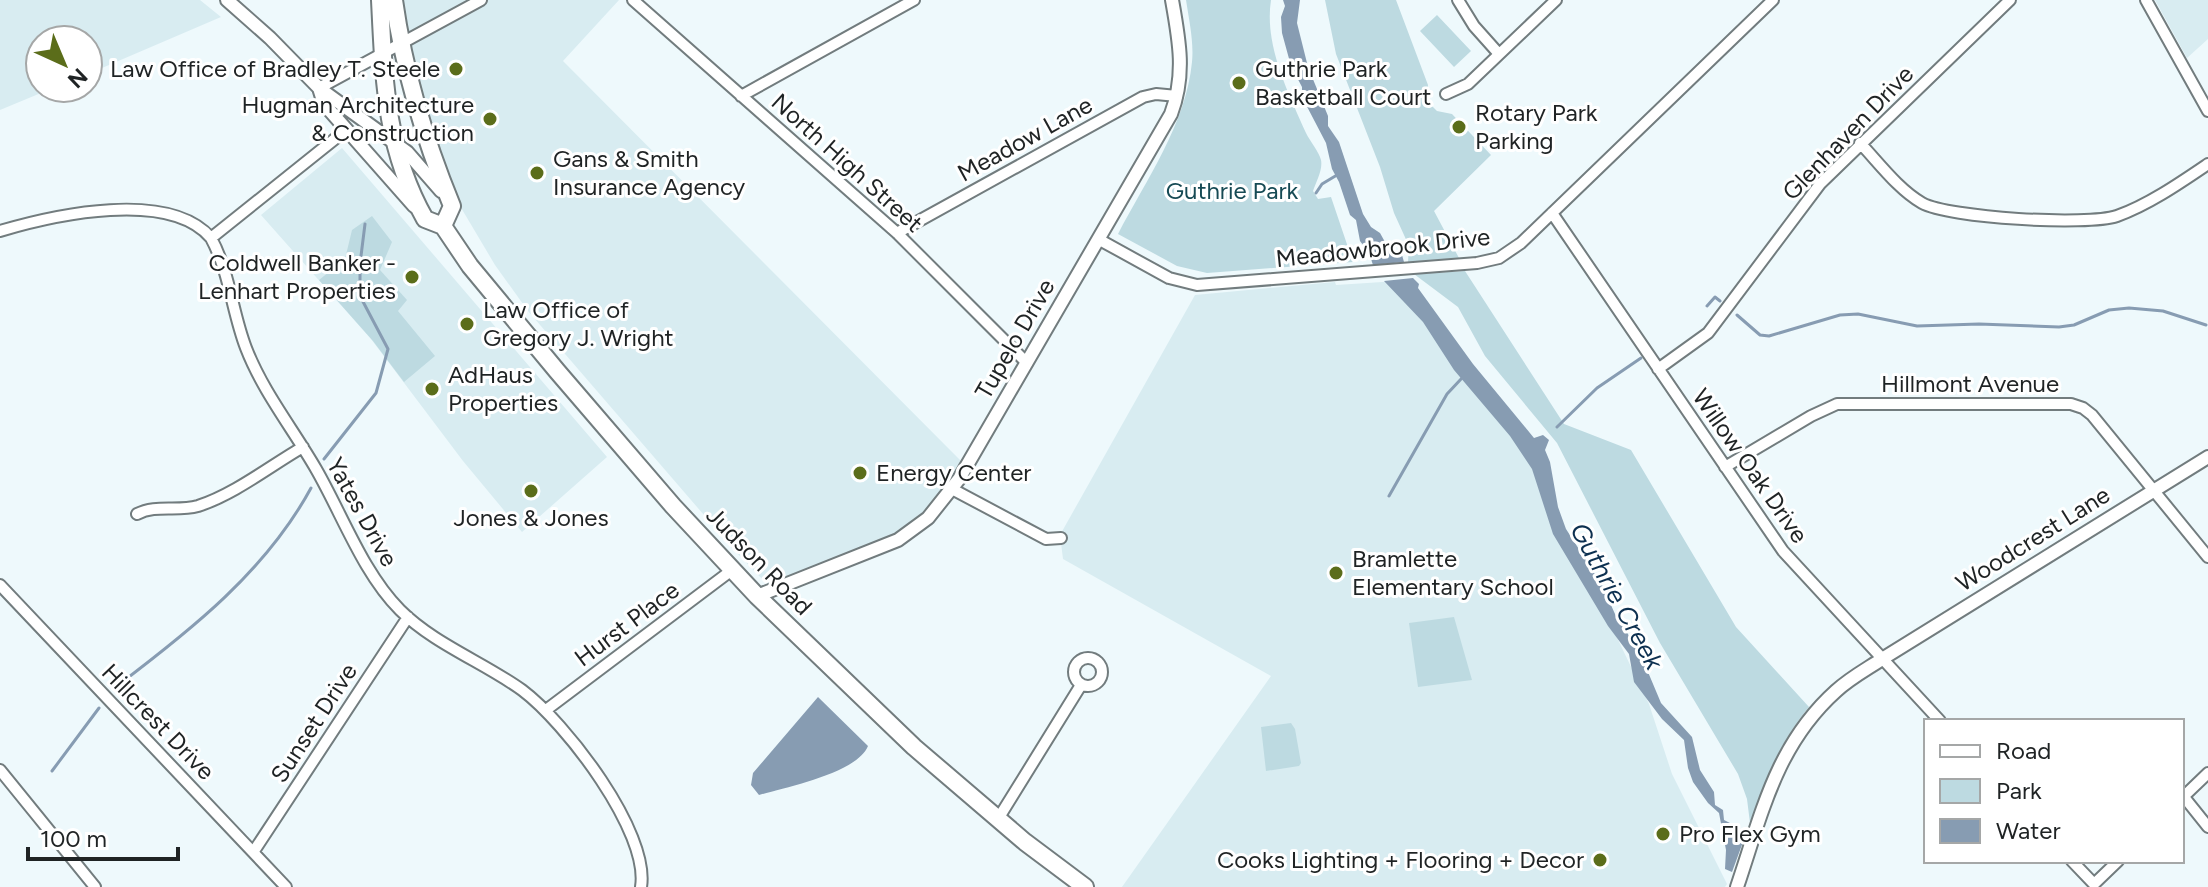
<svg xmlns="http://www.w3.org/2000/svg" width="2208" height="887" viewBox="0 0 2208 887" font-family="Figtree,sans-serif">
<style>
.built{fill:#d8ecf1}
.green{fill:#bddae1}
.water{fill:#879cb2}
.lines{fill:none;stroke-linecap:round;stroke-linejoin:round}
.stream{stroke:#879cb2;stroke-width:3}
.minor-casing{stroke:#727c7e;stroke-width:14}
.tertiary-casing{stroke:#727c7e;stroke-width:16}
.primary-casing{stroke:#727c7e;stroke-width:20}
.minor{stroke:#fff;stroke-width:10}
.tertiary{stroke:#fff;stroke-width:12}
.primary{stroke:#fff;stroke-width:16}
.poi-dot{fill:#5b6d1a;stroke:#fff;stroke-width:3}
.labels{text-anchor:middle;stroke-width:6;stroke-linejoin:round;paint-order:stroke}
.poi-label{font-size:24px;fill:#1f2324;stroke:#fff;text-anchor:start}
.street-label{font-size:24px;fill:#1f2324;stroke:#fff}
.park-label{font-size:24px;fill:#164a54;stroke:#fff}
.water-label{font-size:26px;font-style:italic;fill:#0d3050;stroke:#fff}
</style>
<rect width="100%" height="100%" fill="#eef9fc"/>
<!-- built -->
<path class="built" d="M0,0h200l21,17 -133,57v-34h-48v48h13l-53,22z
M402,0h217l-56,61 399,401 -25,37 -26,25 -16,10 -128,50 -32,-33 -207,-240 -33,-46 -35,-59 -34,-83 -17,-74z
M2155,0h53v39l-21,19z
M342,148l265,309 -85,75 -59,-71 -92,-122 -110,-124z
M1398,281l139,181 10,51 46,75 56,116 23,70 55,110 -2,3h-603l149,-211 -208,-117 -3,-24 135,-240 140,-13 1,3z"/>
<!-- green -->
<path class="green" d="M1186,0h85c-7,45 17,92 35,133 4,8 13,19 15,27 2,10 -5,22 -8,31l5,8 13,-2 22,65 -146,11 -30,-7 -59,-32c28,-54 68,-110 74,-172 2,-20 -3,-42 -6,-62z
M1325,0h71l32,85 -1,16 10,10 15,3 39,41 -57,56 25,47 -51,4 1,-16 -15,-33 -14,-46 -44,-113z
M1437,15l34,36 -17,16 -34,-36z
M372,216l20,26 -12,28 27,30 -9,11 37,45 -31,26 -31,-41 -54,-61 26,-21 7,-29z
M1465,271l99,153 67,26 105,177 73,80c-29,35 -44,73 -59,116l-3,-24 -9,-25 -78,-131 -103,-200 -72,-87 -27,-49 -44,-33z
M1454,617l18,63 -54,7 -9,-64z
M1291,723l4,6 6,34 -2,3 -33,5 -5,-44z"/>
<!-- water -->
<path class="water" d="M1283,0h17l-3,23 11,44 20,49v10l11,16 24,72 8,13 9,6 5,9 17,13 2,7 -31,3 -4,-12 -9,-12 -4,-21 -6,-5 -11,-33 -7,-13 -6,-26 -24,-46v-10l-11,-21 -9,-33 -1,-16 4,-11z
M1413,278l6,6 -1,4 55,76 61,74 9,-3 6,5 -4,10 5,12 8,45 8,22 36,56 13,29 25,39 21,50 31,34 8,33 14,22 1,13 8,5 1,10 14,7 5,15 -11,30 -7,-3 1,-19 -7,-37 -11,-10 -15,-21 -5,-14 -4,-28 -22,-21 -28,-37 -5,-28 -21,-28 -55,-92 -21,-65 -22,-33 -56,-66 -31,-48 -39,-41z
M818,697l50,49c-11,27 -81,41 -109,49l-8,-10 2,-12z"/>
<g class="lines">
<!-- stream -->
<path class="stream" d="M1316,193l6,-9 15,-9
M1707,306l8,-9 5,4
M1737,315l23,20 9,1 71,-21 18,-1 59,12 62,-2 80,3 15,-2 35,-15 20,-2 34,3 43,14
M1557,427l40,-39 44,-30
M324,459l52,-66 12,-44 -28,-53v-32l5,-40
M1389,496l58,-102 15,-16
M117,686c74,-56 149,-115 194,-198
M52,771l47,-63"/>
<!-- minor casing -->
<g class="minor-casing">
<path id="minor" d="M633,0l264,233 130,130
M1458,0l16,26 25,28
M2146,0l62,111
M319,88l162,-88
M1446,94l22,-10 88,-84
M741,96l173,-96
M346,130l-135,108c19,35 21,74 35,110 17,44 47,81 70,121 26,45 47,104 84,141 34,34 83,52 122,80 43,32 128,142 119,197
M1860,143c19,20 38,46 62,60 27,15 165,23 195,13 31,-11 63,-33 91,-52
M1552,213l231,338 157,170
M0,231c54,-16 169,-42 211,7
M897,233l246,-136 13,-3 21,2
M1098,239l71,39 28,7 280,-22 22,-5 22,-15 252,-243
M1658,369l50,-36 112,-149 190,-184
M1725,467l86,-51 26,-12h234l12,4 9,7 116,142
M952,489l94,50 15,-1
M137,514c19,-10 40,-2 61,-8 37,-12 72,-40 105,-59
M0,585l286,302
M1074 672a14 14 0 1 1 28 0a14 14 0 1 1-28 0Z
M546,710l186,-140
M0,770l95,117
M2184,797l24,30
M2182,798l26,-25
M998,819l83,-134
M254,851l154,-234
M2072,861l22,23 24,-23"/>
</g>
<!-- tertiary casing -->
<g class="tertiary-casing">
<path id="tertiary" d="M227,0l43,38 49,50 88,64 34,39
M319,88l5,16 90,102
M757,596l141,-56 30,-22 31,-39 212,-365c15,-39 8,-75 1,-114
M1737,887c25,-74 39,-142 99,-196 14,-13 31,-22 46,-32l326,-202"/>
</g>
<!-- primary casing -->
<g class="primary-casing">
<path id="primary" d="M380,0c4,79 5,148 45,219l18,7 27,40 87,105 116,135 84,90 157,151 111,95 60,45
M394,0c10,72 30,138 58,206l-9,20"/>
</g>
<!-- minor -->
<use href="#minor" class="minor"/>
<!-- tertiary -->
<use href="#tertiary" class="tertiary"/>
<!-- primary -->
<use href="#primary" class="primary"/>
</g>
<!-- markers -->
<g class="poi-dot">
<circle cx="456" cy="69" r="8"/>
<circle cx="1239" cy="83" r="8"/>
<circle cx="490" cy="119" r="8"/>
<circle cx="1459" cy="127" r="8"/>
<circle cx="537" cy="173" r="8"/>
<circle cx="412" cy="277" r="8"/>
<circle cx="467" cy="324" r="8"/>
<circle cx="432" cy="389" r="8"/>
<circle cx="860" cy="473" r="8"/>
<circle cx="531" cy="491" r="8"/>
<circle cx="1336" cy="573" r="8"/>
<circle cx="1663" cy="834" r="8"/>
<circle cx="1600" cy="860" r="8"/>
</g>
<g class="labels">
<!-- poi labels -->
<g class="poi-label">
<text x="440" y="77" text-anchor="end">Law Office of Bradley T. Steele</text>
<text x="1255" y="77">Guthrie Park<tspan x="1255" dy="28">Basketball Court</tspan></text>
<text x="474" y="113" text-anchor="end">Hugman Architecture<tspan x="474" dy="28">&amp; Construction</tspan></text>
<text x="1475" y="121">Rotary Park<tspan x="1475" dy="28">Parking</tspan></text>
<text x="553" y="167">Gans &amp; Smith<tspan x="553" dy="28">Insurance Agency</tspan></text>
<text x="396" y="271" text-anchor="end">Coldwell Banker -<tspan x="396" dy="28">Lenhart Properties</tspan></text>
<text x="483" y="318">Law Office of<tspan x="483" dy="28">Gregory J. Wright</tspan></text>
<text x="448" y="383">AdHaus<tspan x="448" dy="28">Properties</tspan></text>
<text x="876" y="481">Energy Center</text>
<text x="531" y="526" text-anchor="middle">Jones &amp; Jones</text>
<text x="1352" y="567">Bramlette<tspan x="1352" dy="28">Elementary School</tspan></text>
<text x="1679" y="842">Pro Flex Gym</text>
<text x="1584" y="868" text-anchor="end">Cooks Lighting + Flooring + Decor</text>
</g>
<!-- street labels -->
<g class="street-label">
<text transform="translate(1848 133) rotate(-46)" y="8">Glenhaven Drive</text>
<text transform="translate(1025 139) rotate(-29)" y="8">Meadow Lane</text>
<text transform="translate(847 163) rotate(42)" y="8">North High Street</text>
<text transform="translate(1383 248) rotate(-6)" y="8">Meadowbrook Drive</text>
<text transform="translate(1015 339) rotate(-60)" y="8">Tupelo Drive</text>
<text x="1970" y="392">Hillmont Avenue</text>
<text transform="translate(1750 466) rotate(55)" y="8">Willow Oak Drive</text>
<text transform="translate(362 512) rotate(61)" y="8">Yates Drive</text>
<text transform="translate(2033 539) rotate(-32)" y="8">Woodcrest Lane</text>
<text transform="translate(759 561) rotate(46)" y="8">Judson Road</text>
<text transform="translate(627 624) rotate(-37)" y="8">Hurst Place</text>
<text transform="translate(158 722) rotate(46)" y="8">Hillcrest Drive</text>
<text transform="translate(314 723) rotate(-57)" y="8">Sunset Drive</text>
</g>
<!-- park labels -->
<g class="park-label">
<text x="1232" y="199">Guthrie Park</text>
</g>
<!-- water labels -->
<g class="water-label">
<text transform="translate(1617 596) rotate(61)" y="9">Guthrie Creek</text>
</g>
</g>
<!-- legend -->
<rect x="1924" y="719" width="260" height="144" fill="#ffffff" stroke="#a5a7a7" stroke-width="2"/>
<rect x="1940" y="745" width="40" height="12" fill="#ffffff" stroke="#a5a7a7" stroke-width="2"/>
<text x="1996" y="759" font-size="24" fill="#1f2324">Road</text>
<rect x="1940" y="779" width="40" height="24" fill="#bddae1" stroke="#a5a7a7" stroke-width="2"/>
<text x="1996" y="799" font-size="24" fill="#1f2324">Park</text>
<rect x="1940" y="819" width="40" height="24" fill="#879cb2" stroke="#a5a7a7" stroke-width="2"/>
<text x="1996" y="839" font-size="24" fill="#1f2324">Water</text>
<!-- north arrow -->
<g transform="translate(64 64) rotate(136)"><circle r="38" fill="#ffffff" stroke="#a5a7a7" stroke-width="2"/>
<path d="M0-6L14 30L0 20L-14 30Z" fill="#5b6d1a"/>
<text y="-12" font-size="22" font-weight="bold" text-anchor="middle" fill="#1f2324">N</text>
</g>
<!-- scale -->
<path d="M28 847v12h150v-12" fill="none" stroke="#1f2324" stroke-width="4"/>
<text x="40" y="847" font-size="24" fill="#1f2324" stroke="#ffffff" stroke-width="6" paint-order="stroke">100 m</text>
</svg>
